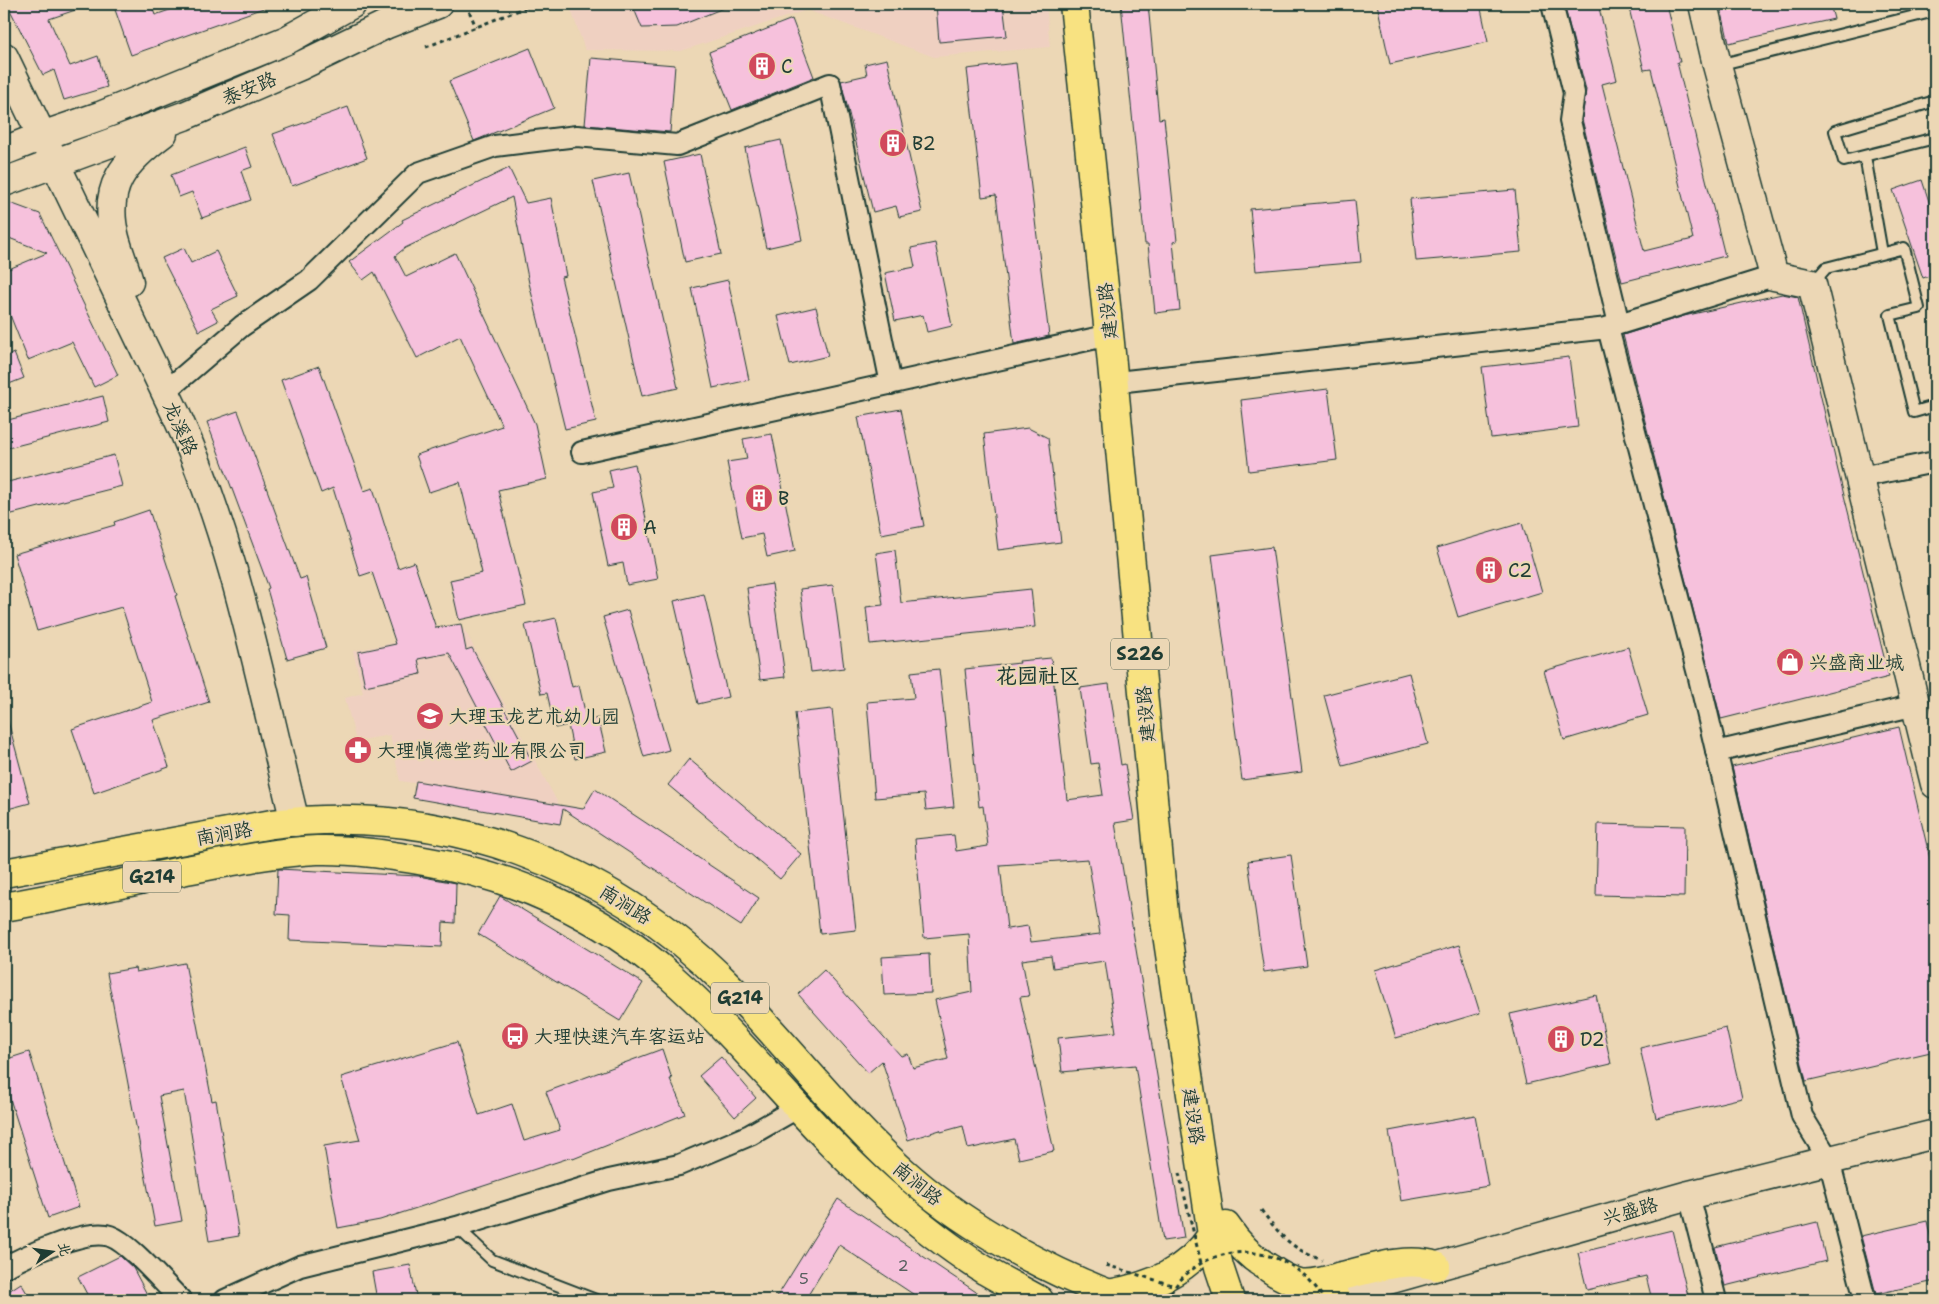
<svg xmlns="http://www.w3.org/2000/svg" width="1939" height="1304" viewBox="0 0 1939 1304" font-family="'Shantell Sans','LXGW WenKai TC',sans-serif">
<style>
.built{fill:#efd0c1}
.building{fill:#f6c1dc;stroke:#1f3d34;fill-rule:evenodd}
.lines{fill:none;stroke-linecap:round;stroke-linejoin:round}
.lane-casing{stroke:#1f3d34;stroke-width:14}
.street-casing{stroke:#1f3d34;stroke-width:24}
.secondary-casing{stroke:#1f3d34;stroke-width:31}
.primary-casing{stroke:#1f3d34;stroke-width:31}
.highway-casing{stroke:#1f3d34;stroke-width:31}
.path{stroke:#1f3d34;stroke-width:3;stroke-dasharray:4 4;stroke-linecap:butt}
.lane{stroke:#ecd7b5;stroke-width:10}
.street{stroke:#ecd7b5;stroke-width:20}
.secondary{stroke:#ecd7b5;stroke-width:28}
.primary{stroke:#f8e281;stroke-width:28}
.highway{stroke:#f8e281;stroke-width:28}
.path-bridge{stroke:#1f3d34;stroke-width:3;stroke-dasharray:4 4;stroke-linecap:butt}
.labels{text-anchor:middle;stroke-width:4.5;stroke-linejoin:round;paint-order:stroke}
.number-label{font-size:16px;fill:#555e5e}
.shield{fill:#ecd7b5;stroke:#5c6b5b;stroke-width:1}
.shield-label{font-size:18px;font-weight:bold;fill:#1f3d34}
.poi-label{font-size:19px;fill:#1f3d34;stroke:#ecd7b5;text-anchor:start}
.street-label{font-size:19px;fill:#1f3d34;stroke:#ecd7b5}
.quarter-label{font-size:21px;font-weight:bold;fill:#1f3d34;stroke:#ecd7b5}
</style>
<rect width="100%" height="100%" fill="#ecd7b5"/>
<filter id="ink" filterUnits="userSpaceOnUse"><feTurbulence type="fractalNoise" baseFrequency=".02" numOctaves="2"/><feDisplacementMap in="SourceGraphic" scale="10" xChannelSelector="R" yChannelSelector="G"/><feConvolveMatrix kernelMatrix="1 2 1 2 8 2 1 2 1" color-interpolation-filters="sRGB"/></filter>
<g filter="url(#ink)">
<!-- built -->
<path class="built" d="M569,4h477l4,43 -116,10 -127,-47 -126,41 -96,-1z
M464,629l95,176 -159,-24 -10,-46 -34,6 -11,-43 18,-5 -10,-42z"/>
<!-- building -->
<path class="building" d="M7,4h79l1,2 -38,13 21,47 28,-10 9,31 -43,13 -10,-30 -11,5z
M113,4h38l4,11 32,-11h81l1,2 -138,49z
M632,4h101l-56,23 -35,1z
M936,4h67l4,32 -68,6z
M1121,4h27l11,115 5,-1 13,123 -4,1 7,68 -25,3 -7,-69h-3z
M1377,4h103l8,38 -98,22z
M1564,4h34l19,76 -15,4 42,167 49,-12 -42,-170 -7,1 -16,-66h38l14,58h-3l48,194 -103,26 -40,-163 4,-29z
M1720,4h30l2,5 25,-5h53l4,15 -105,24z
M792,19l22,58 -82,33 -23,-58z
M530,48l24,60 -80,33 -25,-60z
M591,58l84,7 -5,67 -85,-7z
M887,59l35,153 -23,5 -3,-11 -23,6 -32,-131 26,-6 -2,-11z
M1016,63l33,273 -35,8 -18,-149 -14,2 -15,-128z
M348,107l19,51 -75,28 -19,-52z
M781,140l21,100 -36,8 -21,-100z
M245,147l7,20 -11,4 10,29 -49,18 -10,-26 -13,5 -8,-22z
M700,154l21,100 -36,8 -21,-100z
M509,168l17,35 25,-5 15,78 -5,1 35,145 -31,7 -36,-146 -17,-86 -107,51 -10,8 11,21 49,-24 80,171 12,55 -49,11 28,115 -67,15 -9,-40 32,-7 -22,-91 -31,10 -13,-37 86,-29 -42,-90 -43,22 -43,-86 -11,8 -14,-18 54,-40 -1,-2z
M629,173l49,215 -36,8 -49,-215z
M1922,180l13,40v54l-12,4 -30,-88z
M1515,190l6,62 -105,9 -6,-62z
M1355,200l6,62 -105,9 -6,-62z
M10,203l30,11 78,161 -24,12 -22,-45 -44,18 -24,-60v-29l43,-18 -43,-17v-31z
M935,243l17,83 -25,6 -4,-17 -28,6 -10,-48 30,-6 -4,-19z
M184,248l7,15 25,-12 22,45 -27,13 7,12 -19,10 -37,-73z
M728,280l21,100 -36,8 -21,-100z
M1782,294l16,3 40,174 51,206 -168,42 -98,-384 61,-19z
M816,307l12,49 -38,9 -12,-49z
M14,353l10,25 -20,8v-29z
M1569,357l9,70 -87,11 -9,-71z
M319,366l45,125 9,-3 25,80 16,-6 22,66 25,-4 5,26 6,-2 60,113 -21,11 -62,-119 -31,6 3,15 -56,12 -7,-34 38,-8 -24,-72 -12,4 -27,-88 -12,5 -40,-113z
M1328,389l9,71 -88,11 -8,-71z
M103,396l6,26 -105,27v-28z
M901,409l23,117 -43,8 -23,-117z
M238,411l62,168 6,-2 20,71 -39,11 -20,-70 2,-1 -62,-166z
M1028,428l20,10 13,104 -63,8 -14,-116z
M772,434l23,117 -28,6 -5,-23 -20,4 -15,-76 20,-3 -4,-20z
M114,455l8,31 -118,30v-33z
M635,464l23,115 -31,6 -4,-22 -15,3 -15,-74 20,-4 -4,-18z
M149,510l28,85 -2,1 34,106 -56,18 16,47 -75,26 -22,-64 80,-27 -30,-95 -85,24 -23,-77 101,-29 -1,-3z
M1522,523l20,69 -84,25 -21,-69z
M1272,547l30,225 -60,8 -30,-225z
M895,550l6,53 130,-14 4,38 -165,17 -4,-37 17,-2 -7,-52z
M772,584l13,93 -25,3 -13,-92z
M833,585l11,83 -33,4 -11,-83z
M704,594l24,103 -30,7 -24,-103z
M628,610l41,140 -25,7 -41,-140z
M556,618l16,69 7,-2 8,36 11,-3 8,34 -31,7 -7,-34 -13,3 -8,-35 -6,1 -16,-69z
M1628,647l20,68 -84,25 -20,-69z
M1051,658l16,142 36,-5 -5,-32 -7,1 -11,-76 29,-4 12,81 4,-1 9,56 -19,3 69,415 -21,3 -28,-176 -73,7 -4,-34 58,-6 -11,-71 -52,7 -2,-12 -29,4 7,36 -9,1 34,154 -35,8 -5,-20 -46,10 -5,-23 -22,6 -1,-2 -32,10 -26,-79 -14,12 -70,-79 26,-24 77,86 7,-2 5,14 35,-9 -13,-59 37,-8 -3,-58 -45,4 -9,-99 39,-4 2,16 32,-5 -5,-40 -4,1 -14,-138 55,-6 -1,-2zM1088,859l12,75 -69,8 -3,-16 -21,3 -7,-64z
M939,669l15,138 -28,3 -2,-16 -49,4 -8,-96 47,-4 -3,-26z
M1409,673l19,71 -85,22 -19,-71z
M832,709l24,221 -36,4 -25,-221z
M8,721l22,82 -26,7v-88z
M1899,727l36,153v171l-129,30 -74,-314z
M689,759l112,95 -21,25 -112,-94z
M416,781l167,28 12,-20 164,109 -18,28 -178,-117 -3,15 -147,-26z
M1598,824l87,2 -1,71 -88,-2z
M1291,855l16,111 -43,6 -16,-111z
M278,869l140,7 38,7 -1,40 -12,-1 -1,25 -153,-7 1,-25 -14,-1z
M500,896l143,87 -23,38 -142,-87z
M1459,945l21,68 -84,25 -21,-68z
M929,954l2,39 -47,2 -2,-38z
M185,963l27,138 4,-1 23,136 -30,5 -25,-150 -25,5 23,125 -27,5 -48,-253 28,-5 1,4z
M1596,995l15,69 -85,20 -16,-70z
M1726,1028l16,70 -86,20 -16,-70z
M457,1042l22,73 33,-11 12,37 36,-11 -14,-38 116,-43 10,30h-2l15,35 -112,45 -1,-2 -192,63 -42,8 -14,-82 36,-6 -19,-63z
M29,1052l50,155 -31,11 -44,-138v-20z
M721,1057l35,41 -21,19 -36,-41z
M1475,1115l13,71 -87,15 -12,-70z
M838,1199l150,101h-66l-83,-55 -34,55h-30z
M1927,1221l8,37v23l-59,13 -15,-58z
M1817,1222l9,39 -101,25 -10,-39z
M1672,1230l17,70h-37l-6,-24 -59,14 -9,-37z
M120,1256l13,12 17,32h-60l-12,-23z
M410,1265l7,35h-40l-5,-28z
M21,1283l10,17h-27v-6z"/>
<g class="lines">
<!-- lane casing -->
<g class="lane-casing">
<path id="lane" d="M1718,65l217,-54
M1935,101l-100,30 9,30 91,-23
M1865,156l17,97
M1813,283l13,-15 78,-20 15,60 -29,7 24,97 21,-6
M457,1227l35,33 104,40"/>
</g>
<!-- street casing -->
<g class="street-casing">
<path id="street" d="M1552,4l22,89 -4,28 49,203
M1606,328l168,-52
M1126,381l482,-53 91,350 103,438 27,44 36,140
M165,392l77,-66 67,-46 109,-107 77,-27 82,-10 100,9 153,-61 61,300
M582,452l528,-117
M1860,477l75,-15
M1716,752l200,-47
M1689,1195l27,105
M4,1268c20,-12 83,-40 106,-32 20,7 54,48 71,64
M225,1300l75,-34 157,-39 152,-47 70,-15 71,-30 47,-27"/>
</g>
<!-- secondary casing -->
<g class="secondary-casing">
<path id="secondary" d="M1703,4l14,61 57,211 38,8 123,500
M4,57l171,355c60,128 86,273 120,410
M4,151l38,-15 58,-20 187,-76 65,-36
M4,182l180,-66 116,-50 87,-42 51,-20
M129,282c-4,-15 -10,-29 -14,-44 -13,-52 9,-76 48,-105
M1328,1300l46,-16 315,-89 246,-61"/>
</g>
<!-- primary casing -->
<g class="primary-casing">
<path id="primary" d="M1074,4l36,339 54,571 48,321 7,32 11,33
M1226,1226c11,17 26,32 43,42 10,7 20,13 31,15 13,2 26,-2 38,-6 30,-7 67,-21 98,-11
M1108,1294c42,-7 80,-22 104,-59"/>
</g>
<!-- highway casing -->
<g class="highway-casing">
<path id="highway" d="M4,873l268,-49c170,-21 335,39 455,160 64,64 117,137 186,196 58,50 140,94 212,120
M4,907c61,-11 122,-24 182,-37 43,-8 87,-18 131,-20 36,-1 72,5 107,11 92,15 177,54 247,116 75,66 135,147 210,214 33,29 68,57 105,80 17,10 35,19 53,29
M1334,1300l2,-3"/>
</g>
<!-- path -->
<path class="path" d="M466,4l10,23
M426,47l108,-43
M1261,1210c20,26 29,38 61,50"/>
<!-- lane -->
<use href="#lane" class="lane"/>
<!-- street -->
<use href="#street" class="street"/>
<!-- secondary -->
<use href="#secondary" class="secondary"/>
<!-- primary -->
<use href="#primary" class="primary"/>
<!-- highway -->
<use href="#highway" class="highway"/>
<!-- path-bridge -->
<path class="path-bridge" d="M1179,1173l22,90
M1106,1265l69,21
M1167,1300c32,-65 123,-62 157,0"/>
</g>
</g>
<!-- icons -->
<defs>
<g id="building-disc" transform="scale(1.4375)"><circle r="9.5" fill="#d1495b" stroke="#ecd7b5"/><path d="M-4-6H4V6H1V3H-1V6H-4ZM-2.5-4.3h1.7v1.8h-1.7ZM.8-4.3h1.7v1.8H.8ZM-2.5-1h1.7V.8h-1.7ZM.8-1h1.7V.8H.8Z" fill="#fff"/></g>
<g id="shop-disc" transform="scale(1.4375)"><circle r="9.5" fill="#d1495b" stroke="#ecd7b5"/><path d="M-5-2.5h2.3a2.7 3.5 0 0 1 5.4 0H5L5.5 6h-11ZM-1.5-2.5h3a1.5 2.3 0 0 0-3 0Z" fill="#fff"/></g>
<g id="school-disc" transform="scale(1.4375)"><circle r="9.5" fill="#d1495b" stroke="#ecd7b5"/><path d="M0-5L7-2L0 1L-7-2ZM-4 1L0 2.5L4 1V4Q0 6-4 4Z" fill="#fff"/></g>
<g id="pharmacy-disc" transform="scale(1.4375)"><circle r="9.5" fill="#d1495b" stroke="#ecd7b5"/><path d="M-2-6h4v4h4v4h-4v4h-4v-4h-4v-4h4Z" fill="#fff"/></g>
<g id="bus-disc" transform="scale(1.4375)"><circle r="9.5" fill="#d1495b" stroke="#ecd7b5"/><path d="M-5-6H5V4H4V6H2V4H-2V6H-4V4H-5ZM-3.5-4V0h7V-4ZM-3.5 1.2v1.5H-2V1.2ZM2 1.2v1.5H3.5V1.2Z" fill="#fff"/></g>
</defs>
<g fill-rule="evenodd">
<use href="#building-disc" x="762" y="66"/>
<use href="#building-disc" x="893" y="143"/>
<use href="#building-disc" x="759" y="498"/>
<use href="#building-disc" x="624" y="527"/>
<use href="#building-disc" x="1489" y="570"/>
<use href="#shop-disc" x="1790" y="662"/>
<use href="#school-disc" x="430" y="716"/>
<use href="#pharmacy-disc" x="358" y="750"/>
<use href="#bus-disc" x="515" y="1036"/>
<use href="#building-disc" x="1561" y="1039"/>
</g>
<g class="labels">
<!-- number labels -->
<g class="number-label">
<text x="903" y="1271">2</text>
<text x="804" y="1284">5</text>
</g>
<!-- shield labels -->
<g class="shield">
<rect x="1111" y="638.5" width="58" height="31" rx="4"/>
<rect x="123" y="861.5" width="58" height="31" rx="4"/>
<rect x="711" y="982.5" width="58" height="31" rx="4"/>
</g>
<g class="shield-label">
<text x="1140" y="660">S226</text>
<text x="152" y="883">G214</text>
<text x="740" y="1004">G214</text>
</g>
<!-- poi labels -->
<g class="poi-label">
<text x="781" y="73">C</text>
<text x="912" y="150">B2</text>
<text x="778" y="505">B</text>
<text x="643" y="534">A</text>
<text x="1508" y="577">C2</text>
<text x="1809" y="669">兴盛商业城</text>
<text x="449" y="723">大理玉龙艺术幼儿园</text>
<text x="377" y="757">大理慎德堂药业有限公司</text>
<text x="534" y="1043">大理快速汽车客运站</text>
<text x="1580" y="1046">D2</text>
</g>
<!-- street labels -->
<g class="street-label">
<text transform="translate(249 88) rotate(-23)" y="7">泰安路</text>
<text transform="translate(1107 311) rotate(-96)" y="7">建设路</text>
<text transform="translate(181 428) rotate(66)" y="7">龙溪路</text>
<text transform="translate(1145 714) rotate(-95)" y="7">建设路</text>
<text transform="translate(224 833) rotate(-10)" y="7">南涧路</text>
<text transform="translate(626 904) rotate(32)" y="7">南涧路</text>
<text transform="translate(1194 1116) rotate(82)" y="7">建设路</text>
<text transform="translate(918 1183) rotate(39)" y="7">南涧路</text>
<text transform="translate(1630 1211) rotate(-16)" y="7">兴盛路</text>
</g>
<!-- quarter labels -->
<g class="quarter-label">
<text x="1038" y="683">花园社区</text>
</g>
</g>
<!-- margin -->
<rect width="1939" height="1304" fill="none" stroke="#ecd7b5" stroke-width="20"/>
<rect x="10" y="10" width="1919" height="1284" fill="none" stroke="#1f3d34" stroke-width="2" filter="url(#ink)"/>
<!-- north arrow -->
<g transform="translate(52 1252) rotate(77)" stroke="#ecd7b5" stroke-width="4" paint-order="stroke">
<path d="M0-4L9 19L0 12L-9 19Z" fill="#1f3d34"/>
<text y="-8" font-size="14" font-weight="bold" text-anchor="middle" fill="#1f3d34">北</text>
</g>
</svg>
